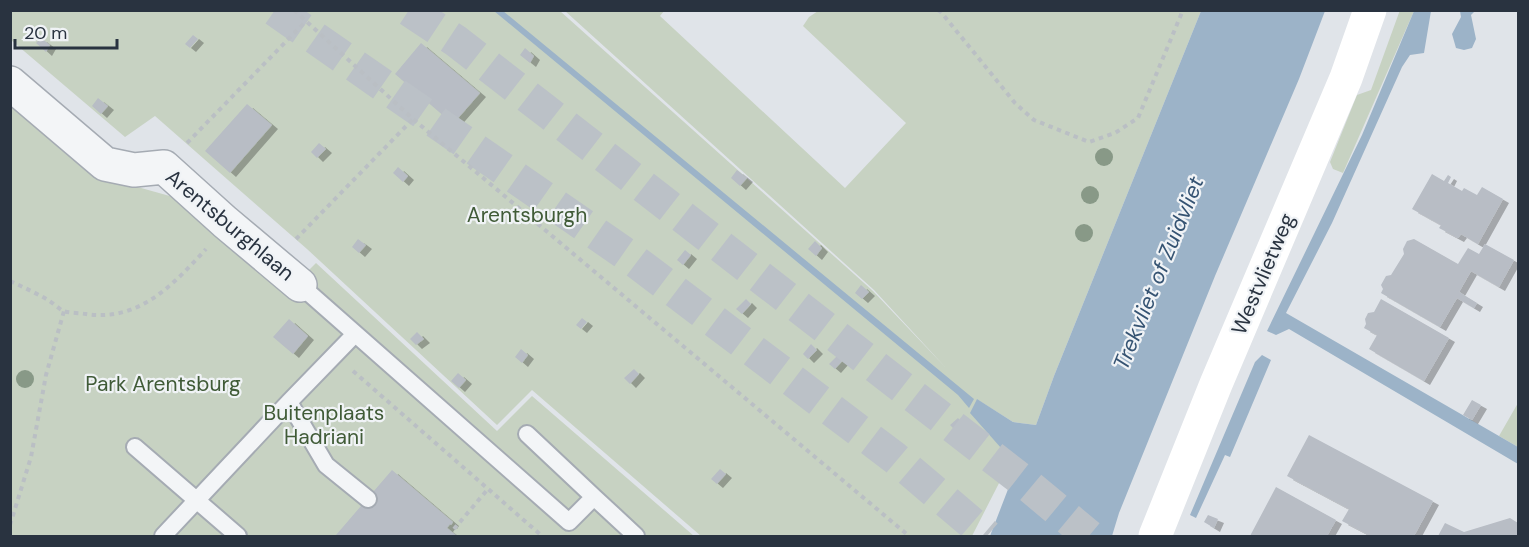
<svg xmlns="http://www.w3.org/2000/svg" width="1529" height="547" viewBox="0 0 1529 547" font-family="'DM Sans',sans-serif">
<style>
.green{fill:#c7d2c2}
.water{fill:#9cb3c8}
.building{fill:#b8bdc5;filter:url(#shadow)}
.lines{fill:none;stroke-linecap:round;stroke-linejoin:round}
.primary-tunnel{stroke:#bbc1c7;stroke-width:33;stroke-dasharray:33 16;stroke-linecap:butt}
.lane-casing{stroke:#a5abb3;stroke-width:20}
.street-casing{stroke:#a5abb3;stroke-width:36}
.path{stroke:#babfc4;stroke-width:4;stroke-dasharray:4.5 4.5;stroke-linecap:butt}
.lane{stroke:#f3f5f7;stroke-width:16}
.street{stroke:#f3f5f7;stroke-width:33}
.secondary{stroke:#fff;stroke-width:33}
.tree{fill:#889987}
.labels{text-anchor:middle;stroke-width:4.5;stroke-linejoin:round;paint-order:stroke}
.park-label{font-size:21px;fill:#405b37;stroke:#f0f3f6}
.street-label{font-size:21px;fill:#293340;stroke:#f0f3f6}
.water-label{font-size:22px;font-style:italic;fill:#355372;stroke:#f0f3f6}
</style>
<defs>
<filter id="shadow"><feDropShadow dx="6" dy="4" stdDeviation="0" flood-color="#0004"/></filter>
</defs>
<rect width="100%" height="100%" fill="#e0e4e9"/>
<!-- green -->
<path class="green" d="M1400,10l14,1 -71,162 -10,-4 -3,-7 27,-67 14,-5z
M11,11h549l313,280 74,78 -73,-79 -309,-279h99l-4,5 185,172 61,-65 -103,-97 6,-9 9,-6h383l-147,365 -18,49 -23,-3 -35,-22 41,44 -47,92h-271l-169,-146 -35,35 -190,-176 -152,-133 -30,21 -114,-97z
M11,99l123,87 50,14 124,71 8,-8 181,168 35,-35 162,140h-683z
M1518,403v44l-19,-11z"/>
<!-- water -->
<path class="water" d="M494,11h9l471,388 -5,9 -11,-13z
M1201,11h124l-26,68 -84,197 -96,237 -7,23h-122l27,-70 -47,-53 7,-14 36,23 23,3 18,-49z
M1414,11h17l-7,42 -14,2 -8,12 -70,156 -46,90 232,134v17l-229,-135 -13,6 -9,-4 95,-196z
M1460,11h15l-4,4 5,24 -4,9 -8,2 -8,-2 -4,-14 9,-17z
M1262,355l9,5 -41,97 -5,-2 -29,63 -6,-3 65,-153z"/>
<!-- building -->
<path class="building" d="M193,35l5,4 -8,9 -5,-4z
M41,38l9,7 -4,7 -10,-9z
M421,43l59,50 -27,31 -58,-50z
M525,48l9,8 -4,7 -10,-8z
M98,98l10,8 -7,8 -9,-8z
M247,104l25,21 -42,48 -25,-22z
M578,118l6,5 -9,10 -5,-5z
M319,143l7,6 -9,9 -6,-6z
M398,167l10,9 -5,6 -10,-9z
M737,170l10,8 -7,8 -9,-8z
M1432,174l12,7 4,-6 3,2 -3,6 14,8 2,-3 13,7 5,-8 21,12 -25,45 -17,-10 -3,4 -19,-10 2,-3 -29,-16z
M358,239l8,6 -7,8 -7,-6z
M1414,239l44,25 10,-16 11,6 6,-10 29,16 -15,27 -28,-16 -12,21 18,11 -3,5 -17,-10 -17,29 -59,-34 2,-4 -2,-4 5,-9 5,-1 13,-21 -1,-5 4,-8z
M815,241l7,7 -6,8 -8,-7z
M685,250l6,5 -8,10 -6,-5z
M861,285l8,7 -7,7 -7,-6z
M746,299l5,5 -9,10 -6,-5z
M1381,299l68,39 -25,43 -55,-32 8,-14 -13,-7 2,-4 -1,-5 3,-6 6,-1z
M582,318l5,4 -6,7 -5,-4z
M289,319l19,17 -15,18 -20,-17z
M417,332l7,7 -8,6 -6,-6z
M811,344l6,6 -9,9 -5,-5z
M521,349l7,6 -6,8 -7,-6z
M838,355l5,5 -8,9 -6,-5z
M634,369l5,5 -9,10 -6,-6z
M458,373l8,7 -7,8 -8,-7z
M1472,400l9,5 -9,15 -9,-5z
M958,418l7,8 -8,6 -7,-7z
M1309,435l124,66 -19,35h-43l-29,-15 7,-12 -62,-33z
M720,469l6,5 -9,10 -6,-5z
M392,470l61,52 -2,3 -1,-1 -3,4 10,8h-119l-2,-1z
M921,471l8,6 -4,4 -7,-7z
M1276,487l60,33 -9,16h-77z
M1208,515l10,4 -4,9 -10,-6z
M1510,518l8,5v13h-80l7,-13 19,9z"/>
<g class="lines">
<!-- primary-tunnel -->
<path class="primary-tunnel" d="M275,10l352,245 268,203 92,78
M409,10l47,31 567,440 66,55"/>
<!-- lane casing -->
<g class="lane-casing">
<path id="lane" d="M300,285l269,237 25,-25 42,39
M289,402l37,63 42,34
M527,434l67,63
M135,447l103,89
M163,536l126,-134 66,-68"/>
</g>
<!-- street casing -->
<g class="street-casing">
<path id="street" d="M10,83l95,81 29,6 30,-3 61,55 75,63"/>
</g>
<!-- path -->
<path class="path" d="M294,10l119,109 496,417
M938,10l3,2 74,91 19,17 55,22 26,-9 23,-15 45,-108
M187,143l119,-122
M296,239l117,-120
M10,281c13,6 26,12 38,19 5,3 10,8 15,11 6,2 16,2 23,3 53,8 87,-29 120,-65
M353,371l189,165
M10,525l21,-68 15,-82 18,-64
M454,529l34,-40"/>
<!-- lane -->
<use href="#lane" class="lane"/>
<!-- street -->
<use href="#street" class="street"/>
<!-- secondary -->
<path class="secondary" d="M1155,536l61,-152 130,-306 24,-68"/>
</g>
<!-- trees -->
<g class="tree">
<circle cx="1104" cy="157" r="9"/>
<circle cx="1090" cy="195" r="9"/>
<circle cx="1084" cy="233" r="9"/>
<circle cx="25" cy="379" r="9"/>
</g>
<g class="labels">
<!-- park labels -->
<g class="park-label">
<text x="527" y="222">Arentsburgh</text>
<text x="163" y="391">Park Arentsburg</text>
<text x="324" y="420">Buitenplaats<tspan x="324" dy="24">Hadriani</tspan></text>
</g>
<!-- street labels -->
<g class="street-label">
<text transform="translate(230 225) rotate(40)" y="7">Arentsburghlaan</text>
<text transform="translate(1263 274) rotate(-67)" y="7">Westvlietweg</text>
</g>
<!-- water labels -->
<g class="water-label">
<text transform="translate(1158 273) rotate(-68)" y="8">Trekvliet of Zuidvliet</text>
</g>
</g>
<!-- border -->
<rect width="1529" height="547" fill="none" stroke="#293340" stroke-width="24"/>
<!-- scale -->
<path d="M15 39v9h102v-9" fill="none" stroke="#293340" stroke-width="3"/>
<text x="24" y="39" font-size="18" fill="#293340" stroke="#f0f3f6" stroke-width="4.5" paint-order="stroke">20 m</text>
</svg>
